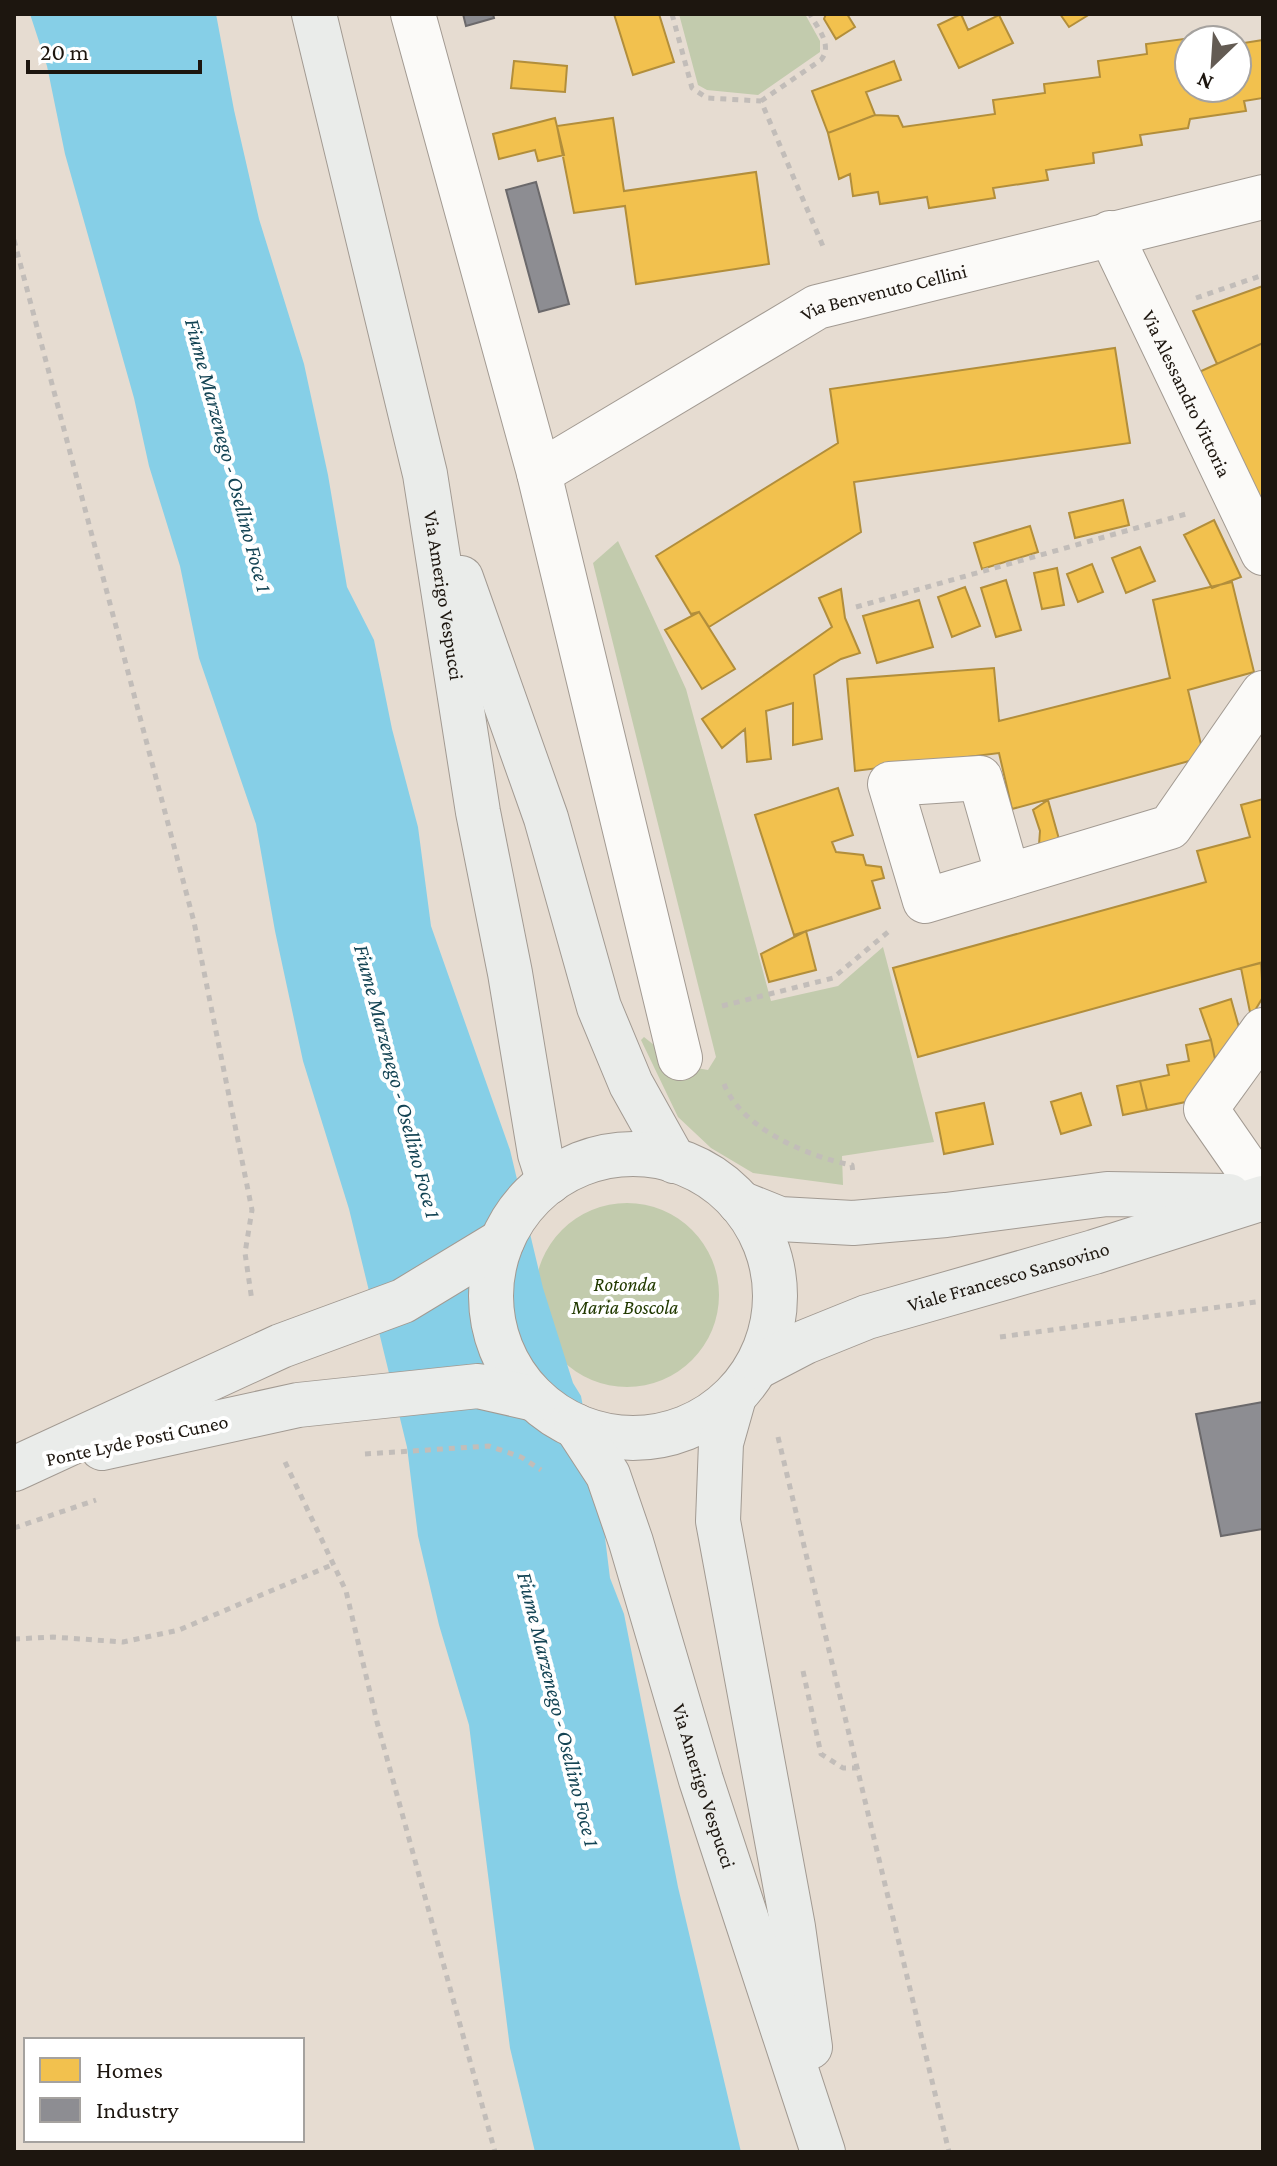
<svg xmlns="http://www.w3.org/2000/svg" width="1277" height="2166" viewBox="0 0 1277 2166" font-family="'Crimson Pro',serif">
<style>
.green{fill:#c2cbad}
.water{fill:#86cfe7}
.homes{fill:#f2c14e;stroke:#b28e3b;stroke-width:2}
.industry{fill:#8d8d92;stroke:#6b696b;stroke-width:2}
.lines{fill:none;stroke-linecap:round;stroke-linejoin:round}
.street-casing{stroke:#a29a92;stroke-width:46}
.secondary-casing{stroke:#a29a92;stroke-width:46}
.path{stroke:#c2bdb9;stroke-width:5;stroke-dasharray:6 6;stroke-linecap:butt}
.street{stroke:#fbfaf8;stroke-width:44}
.secondary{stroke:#eaecea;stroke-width:44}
.labels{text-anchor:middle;stroke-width:8;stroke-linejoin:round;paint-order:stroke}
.street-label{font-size:20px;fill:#1d160f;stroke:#fff}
.park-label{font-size:20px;font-style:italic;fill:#223a01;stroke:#fff}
.water-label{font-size:22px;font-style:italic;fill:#144454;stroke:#fff}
</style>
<rect width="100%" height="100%" fill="#e6dcd1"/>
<!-- green -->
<path class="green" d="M679,14h126l15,27v11l-62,43 -51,-5 -9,-5z
M618,541l68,148 85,312 67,-15 45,-39 51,195 -92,14 1,29 -90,-12 -42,-25 -33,-31 -37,-77 3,-3 35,28 29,5 8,-13 -123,-494z
M535 1295a92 92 0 1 1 184 0a92 92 0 1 1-184 0Z"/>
<!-- water -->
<path class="water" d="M30,14h186l18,96 25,109 45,145 24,111 19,112 27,53 18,89 26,98 13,99 79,224 33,138 30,95 8,13 19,101 10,81 14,36 54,273 63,265h-206l-25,-104 -41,-323 -30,-100 -21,-89 -11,-89 -58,-238 -46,-148 -28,-130 -19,-107 -57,-166 -19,-92 -31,-100 -15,-68 -69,-244 -18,-88z"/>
<!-- homes -->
<path class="homes" d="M614,14h45l15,48 -41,13z
M826,14h21l8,13 -19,12 -12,-20z
M961,14l7,16 31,-15 14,28 -54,25 -21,-43z
M1060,14h30l-21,13z
M1221,34l2,6h-34v48h48v-44l26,-4v58l-19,3 2,10 -56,8 -2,9 -48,7 2,10 -49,8 1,10 -48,7 2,10 -55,8 2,10 -66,10 -2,-11 -47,7 -2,-12 -25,4 -3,-22 -11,5 -11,-46 47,-18 23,1 5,11 92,-13 -2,-14 52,-7 -1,-9 56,-7 -2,-16 49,-7 -1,-10z
M514,61l53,5 -2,26 -54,-4z
M894,61l7,19 -35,12 9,23 -47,18 -16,-42z
M555,118l9,37 -26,6 -3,-11 -36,9 -6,-25z
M613,118l11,73 132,-19 13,92 -133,20 -11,-78 -51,7 -17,-87z
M1263,286v57l-46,21 -24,-53z
M1263,343v168l-64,-139z
M1115,348l15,95 -276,39 7,50 -152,95 -10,-15 -8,2 -35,-58 182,-113 -8,-54z
M1123,500l6,25 -54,13 -6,-25z
M1214,520l27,57 -29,11 -28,-53z
M1030,526l8,26 -56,17 -8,-26z
M1140,547l15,34 -29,12 -14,-35z
M1092,564l11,28 -25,10 -11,-28z
M1057,568l7,37 -22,4 -8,-36z
M1006,580l15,50 -25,7 -15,-49z
M1232,582l22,90 -66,18 16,67 -192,52 -13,-56 -144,18 -8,-92 147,-11 5,53 171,-43 -17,-78z
M965,587l15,39 -28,11 -14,-40z
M841,589l4,29 15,35 -19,6 -27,16 8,64 -29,6v-42l-27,8 5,48 -24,3 -2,-33 -23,19 -20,-29 130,-92 -13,-29z
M919,600l14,47 -56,16 -14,-47z
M699,612l36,57 -33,20 -37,-59z
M838,788l15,47 -21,7 4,10 27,3 3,10 15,2 3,11 -12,3 8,27 -86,27 -39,-120z
M1263,799v163l-345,95 -25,-89 313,-86 -9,-31 53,-14 -9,-32z
M1048,800l11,39 -20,6 1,-14 -7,-21z
M806,931l10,39 -47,12 -8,-28z
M1261,963l2,34 -12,20 -10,-49z
M1231,999l9,32 -25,28 -4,-19 -11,-31z
M1211,1040l7,33 -23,27 -48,10 -7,-29 29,-6 -2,-10 22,-4 -3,-16z
M1140,1081l7,29 -24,5 -6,-29z
M1081,1093l10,32 -30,9 -10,-32z
M984,1103l9,41 -49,10 -8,-41z"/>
<!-- industry -->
<path class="industry" d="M463,14h30l1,4 -28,8z
M536,182l33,122 -30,8 -33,-122z
M1263,1402v127l-42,7 -25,-122z"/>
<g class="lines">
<!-- street casing -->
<g class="street-casing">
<g id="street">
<path d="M413,14l126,459 141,585"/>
<path id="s1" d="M1110,233l153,320"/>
<path id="s2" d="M539,473l278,-166 446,-110"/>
<path d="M1008,876l-28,-98 -90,6 35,117 245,-74 93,-134"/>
<path d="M1263,1030l-57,79 57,82"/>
</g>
</g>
<!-- secondary casing -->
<g class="secondary-casing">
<g id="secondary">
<path id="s3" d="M314,14l111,460 53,338 32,161 30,181 9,28"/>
<path d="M461,578l85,240 53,189 32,77 43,77"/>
<circle cx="633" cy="1296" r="142"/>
<path d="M740,1203l40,16 73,4 93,-8 161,-21 122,2"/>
<path id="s4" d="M757,1367l48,-25 62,-25 227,-65 169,-54"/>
<path d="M734,1397l-13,46 -3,78 75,406 17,120"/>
<path id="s5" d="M576,1426l32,49 23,67 70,238 122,372"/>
<path d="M102,1448l196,-43 180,-19 57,13"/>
<path d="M14,1469l267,-123 122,-45 99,-60"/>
</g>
</g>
<!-- path -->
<path class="path" d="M672,14l20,74 15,10 54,3 64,150
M761,101l60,-41c12,-15 -3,-31 -11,-46
M14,240l180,682 58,288 -7,43 7,48
M1196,298l67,-23
M856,607l330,-93
M722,1006l111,-28 55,-46
M724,1084c17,44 84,73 128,81l1,8
M1000,1337l263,-36
M778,1437l171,715
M365,1454l124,-8 32,11 20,13
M285,1462l61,129 31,131 118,430
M14,1528l82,-28
M14,1639l39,-2 70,5 56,-12 155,-66
M803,1671l18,83 22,14h15"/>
<!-- street -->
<use href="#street" class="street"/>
<!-- secondary -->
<use href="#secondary" class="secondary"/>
</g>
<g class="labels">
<!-- street labels -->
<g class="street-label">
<text dy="7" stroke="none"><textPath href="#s2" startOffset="392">Via Benvenuto Cellini</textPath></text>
<text dy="7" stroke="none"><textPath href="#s1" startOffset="178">Via Alessandro Vittoria</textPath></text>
<text dy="7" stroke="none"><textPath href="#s3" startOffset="596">Via Amerigo Vespucci</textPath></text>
<text dy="7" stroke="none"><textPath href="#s4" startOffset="268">Viale Francesco Sansovino</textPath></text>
<text transform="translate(137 1440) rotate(-12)" y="7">Ponte Lyde Posti Cuneo</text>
<text dy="7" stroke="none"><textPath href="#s5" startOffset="384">Via Amerigo Vespucci</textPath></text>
</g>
<!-- park labels -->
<g class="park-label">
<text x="625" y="1291">Rotonda<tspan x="625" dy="23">Maria Boscola</tspan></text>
</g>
<!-- water labels -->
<g class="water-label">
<text transform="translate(229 455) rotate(75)" y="8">Fiume Marzenego - Osellino Foce 1</text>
<text transform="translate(398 1081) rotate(75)" y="8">Fiume Marzenego - Osellino Foce 1</text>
<text transform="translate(559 1709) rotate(76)" y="8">Fiume Marzenego - Osellino Foce 1</text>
</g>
</g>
<!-- border -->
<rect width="1277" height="2166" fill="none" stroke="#1d160f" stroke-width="32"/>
<!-- legend -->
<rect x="24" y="2038" width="280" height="104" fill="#ffffff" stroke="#a5a29f" stroke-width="2"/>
<rect x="40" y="2058" width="40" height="24" fill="#f2c14e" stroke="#a5a29f" stroke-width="2"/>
<text x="96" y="2078" font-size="24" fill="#1d160f">Homes</text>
<rect x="40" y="2098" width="40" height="24" fill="#8d8d92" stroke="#a5a29f" stroke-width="2"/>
<text x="96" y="2118" font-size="24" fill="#1d160f">Industry</text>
<!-- north arrow -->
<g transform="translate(1213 64) rotate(205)"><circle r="38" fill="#ffffff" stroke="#a5a29f" stroke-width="2"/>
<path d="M0-6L14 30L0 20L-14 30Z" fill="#635b53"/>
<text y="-12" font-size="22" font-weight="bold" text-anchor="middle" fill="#1d160f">N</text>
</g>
<!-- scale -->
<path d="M28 60v12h172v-12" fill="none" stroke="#1d160f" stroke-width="4"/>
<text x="40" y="60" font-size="24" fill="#1d160f" stroke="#ffffff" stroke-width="6" paint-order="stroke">20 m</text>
</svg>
